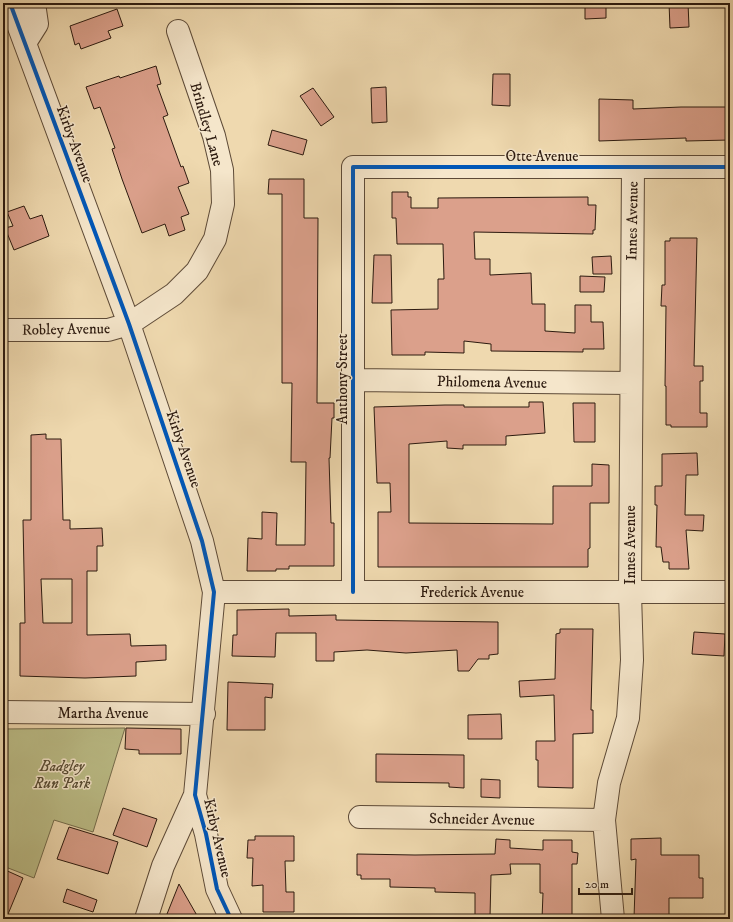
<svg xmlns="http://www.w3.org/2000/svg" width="733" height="922" viewBox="0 0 733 922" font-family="'IM FELL DW Pica',serif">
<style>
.green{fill:#bcbe88;stroke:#746c4c}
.building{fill:#dba08b;stroke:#2c1a0f;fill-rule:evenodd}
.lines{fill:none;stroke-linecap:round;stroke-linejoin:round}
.minor-casing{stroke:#5d4a37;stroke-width:24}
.minor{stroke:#f5e6cb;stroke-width:22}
.cycleway-casing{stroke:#f5e6cb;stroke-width:6}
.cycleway{stroke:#0057b8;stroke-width:4}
.labels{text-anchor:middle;stroke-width:3;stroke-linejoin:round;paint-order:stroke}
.street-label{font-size:15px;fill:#2c1a0f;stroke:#f5e6cb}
.park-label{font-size:15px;font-style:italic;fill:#574b33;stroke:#f5e6cb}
</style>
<rect width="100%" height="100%" fill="#efd9af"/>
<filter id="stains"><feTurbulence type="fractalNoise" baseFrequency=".005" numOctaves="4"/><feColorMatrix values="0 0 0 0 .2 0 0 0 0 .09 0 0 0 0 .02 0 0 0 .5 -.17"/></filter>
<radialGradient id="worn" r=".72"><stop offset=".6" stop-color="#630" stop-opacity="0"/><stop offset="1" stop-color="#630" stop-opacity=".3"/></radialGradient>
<!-- green -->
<path class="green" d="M125,728l-32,104 -39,-12 -20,58 -31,-12v-137z"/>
<!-- building -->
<path class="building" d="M585,3h21v15l-21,1z
M669,3h19l1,24 -19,1z
M117,9l6,17 -15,5 3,7 -30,11 -2,-6 -4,2 -5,-19z
M156,66l5,18 -4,1 11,30 -5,2 18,50 2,-1 6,17 -11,4 11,27 -8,3 4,13 -16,6 -4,-12 -23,9 -20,-54 -10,-30 3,-1 -15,-41 -6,2 -8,-22 33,-11 1,2z
M493,74h17v32l-18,-1z
M386,87l1,35 -15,1 -1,-35z
M313,88l21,29 -13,9 -21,-30z
M599,99l34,1v9l48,-2h49v33l-44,1v-3l-87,3z
M272,130l35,10 -4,15 -35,-10z
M269,179h35v39h14l-1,185h17v15h-2l-2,40h-1l2,65h3v43h-45v3h-13v2h-29l1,-33 14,1v-27l15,1 -1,32h29l1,-83h-15l1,-79h-10v-189h-14z
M392,192h16v5h3v11h27v-10l150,-1v8h8l-1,25h-2v4l-119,-2 1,27h15v16l41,-2 1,31h13v27l30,2v-28h16v17h12l1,27h-21v3l-92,-1v-7l-27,-3v12l-39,-1v3h-33l-1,-45 47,-1v-30h6l-1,-35h-46l-1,-26h-4z
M24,206l6,13 12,-4 7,21 -35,14 -9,-22 8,-2 -6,-14z
M670,238h27l-3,128h9v15h-3v32h7v14h-36v-2h-5v-39h-1l1,-80h-5l1,-21h3v-44h5z
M374,255h17l1,48h-20z
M611,256l1,18h-19l-1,-17z
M580,276l25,1 -1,15h-24z
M529,402h14l2,31 -39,3v9h-43v4l-16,-1v-7l-38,3v79l144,1v-38h39v-22l17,1v38h-19v45l-2,1v18h-210v-55h13l-1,-29h-13l-3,-76 71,-2h19v2h65z
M573,403h22v39h-21z
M46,434v5h15l2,81h7v9l32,-1 1,18h-6v25h-10v64l43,-1 1,12 35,-1v15l-30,2v14l-51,2 -65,-2v-53h5l-2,-103h8v-85zM41,579h31v44h-29z
M697,453l1,22h-12l-1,40h19l-1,16 -17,-1 3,39h-20v-7h-6l-2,-15h-5l1,-42h-2v-19h7v-32z
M289,609v7l47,-1v5l162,2v32l-9,1v4h-11l-9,12h-11l-1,-21 -51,3 -39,-3 -33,2v9h-18v-28h-40l-1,24 -43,-1 1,-21h4v-25z
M560,629h33l-2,81h2v23l-20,1v54l-35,-1v-27h-2v-19h19l-1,-46 -34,2 -1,-16 36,-2 1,-45 4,-1z
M694,632l31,2 -1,22 -32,-2z
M228,682l45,2 -1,14 -7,-1v33h-38z
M501,714l1,25h-34v-24z
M126,728l55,1v25h-42v-4l-14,-1z
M376,754l88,1v33l-15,-1v-4l-73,-1z
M481,779l19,1v18l-19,-1z
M123,808l34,11 -10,28 -34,-12z
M69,827l49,15 -10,32 -51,-15z
M255,836h39v25h-9l1,31h8v20h-31v-27l-11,1 1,-28h-6l1,-18h7z
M661,838v17h38v23h4v20h-34v21l-35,-1 2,-59 -5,1v-21z
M496,839l14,1v8l33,2v-10h29v12l6,1 -1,11h-5v55h-30l1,-26h-3v-29h-30l1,10 -20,1 -1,42h-15v-24l-40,-1v-4l-45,-1v-8h-29v-4h-4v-21l58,1 80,-1z
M3,869l20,9 -17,41h-3z
M179,884l20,35h-34z
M67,889l30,11 -4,12 -30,-10z"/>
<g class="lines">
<!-- minor casing -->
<g class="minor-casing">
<path id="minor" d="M10,3l119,321 73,217 12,51 -19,203 11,39 11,55 14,30
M25,43l12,-19 -3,-21
M3,330h105l21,-6 45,-30 23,-23 18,-32 8,-35 -1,-34 -8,-34 -36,-105
M354,380l277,3
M214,592h516
M353,592v-425h377
M3,712l201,2
M360,817l244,3
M146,919l17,-53 32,-71
M613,919l-9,-99 5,-37 19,-65 4,-58 -2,-67 3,-425"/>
</g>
<!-- minor -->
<use href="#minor" class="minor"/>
<!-- cycleway casing -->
<g class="cycleway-casing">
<path id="cycleway" d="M10,3l119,321 73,217 12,51 -19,203 11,39 11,55 14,30
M353,592v-425h377"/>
</g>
<!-- cycleway -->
<use href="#cycleway" class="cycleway"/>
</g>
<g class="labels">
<!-- street labels -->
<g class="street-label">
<text transform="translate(207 124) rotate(74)" y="5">Brindley Lane</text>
<text transform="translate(75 144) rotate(70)" y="5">Kirby Avenue</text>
<text x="542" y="161">Otte Avenue</text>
<text transform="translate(632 221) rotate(-89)" y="5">Innes Avenue</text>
<text transform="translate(66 329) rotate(-1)" y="5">Robley Avenue</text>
<text transform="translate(342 379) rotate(-90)" y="5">Anthony Street</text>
<text transform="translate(492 382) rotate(1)" y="5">Philomena Avenue</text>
<text transform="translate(184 449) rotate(71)" y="5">Kirby Avenue</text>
<text transform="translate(630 545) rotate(-90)" y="5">Innes Avenue</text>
<text x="472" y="597">Frederick Avenue</text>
<text x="103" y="718">Martha Avenue</text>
<text transform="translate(482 819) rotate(1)" y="5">Schneider Avenue</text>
<text transform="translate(218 838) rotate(77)" y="5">Kirby Avenue</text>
</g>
<!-- park labels -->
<g class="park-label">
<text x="62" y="771">Badgley<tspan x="62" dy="17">Run Park</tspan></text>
</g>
</g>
<!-- margin -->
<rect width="733" height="922" fill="none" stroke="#efd9af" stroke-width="16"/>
<rect x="4" y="4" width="725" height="914" fill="none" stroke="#2c1a0f" stroke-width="2"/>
<rect x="8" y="8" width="717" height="906" fill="none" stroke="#2c1a0f"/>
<!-- scale -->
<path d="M579 888v6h53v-6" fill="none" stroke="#2c1a0f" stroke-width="2"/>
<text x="585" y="888" font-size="12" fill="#2c1a0f" stroke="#f5e6cb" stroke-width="3" paint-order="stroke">20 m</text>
<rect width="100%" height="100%" filter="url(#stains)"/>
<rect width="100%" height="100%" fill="url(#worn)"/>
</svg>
